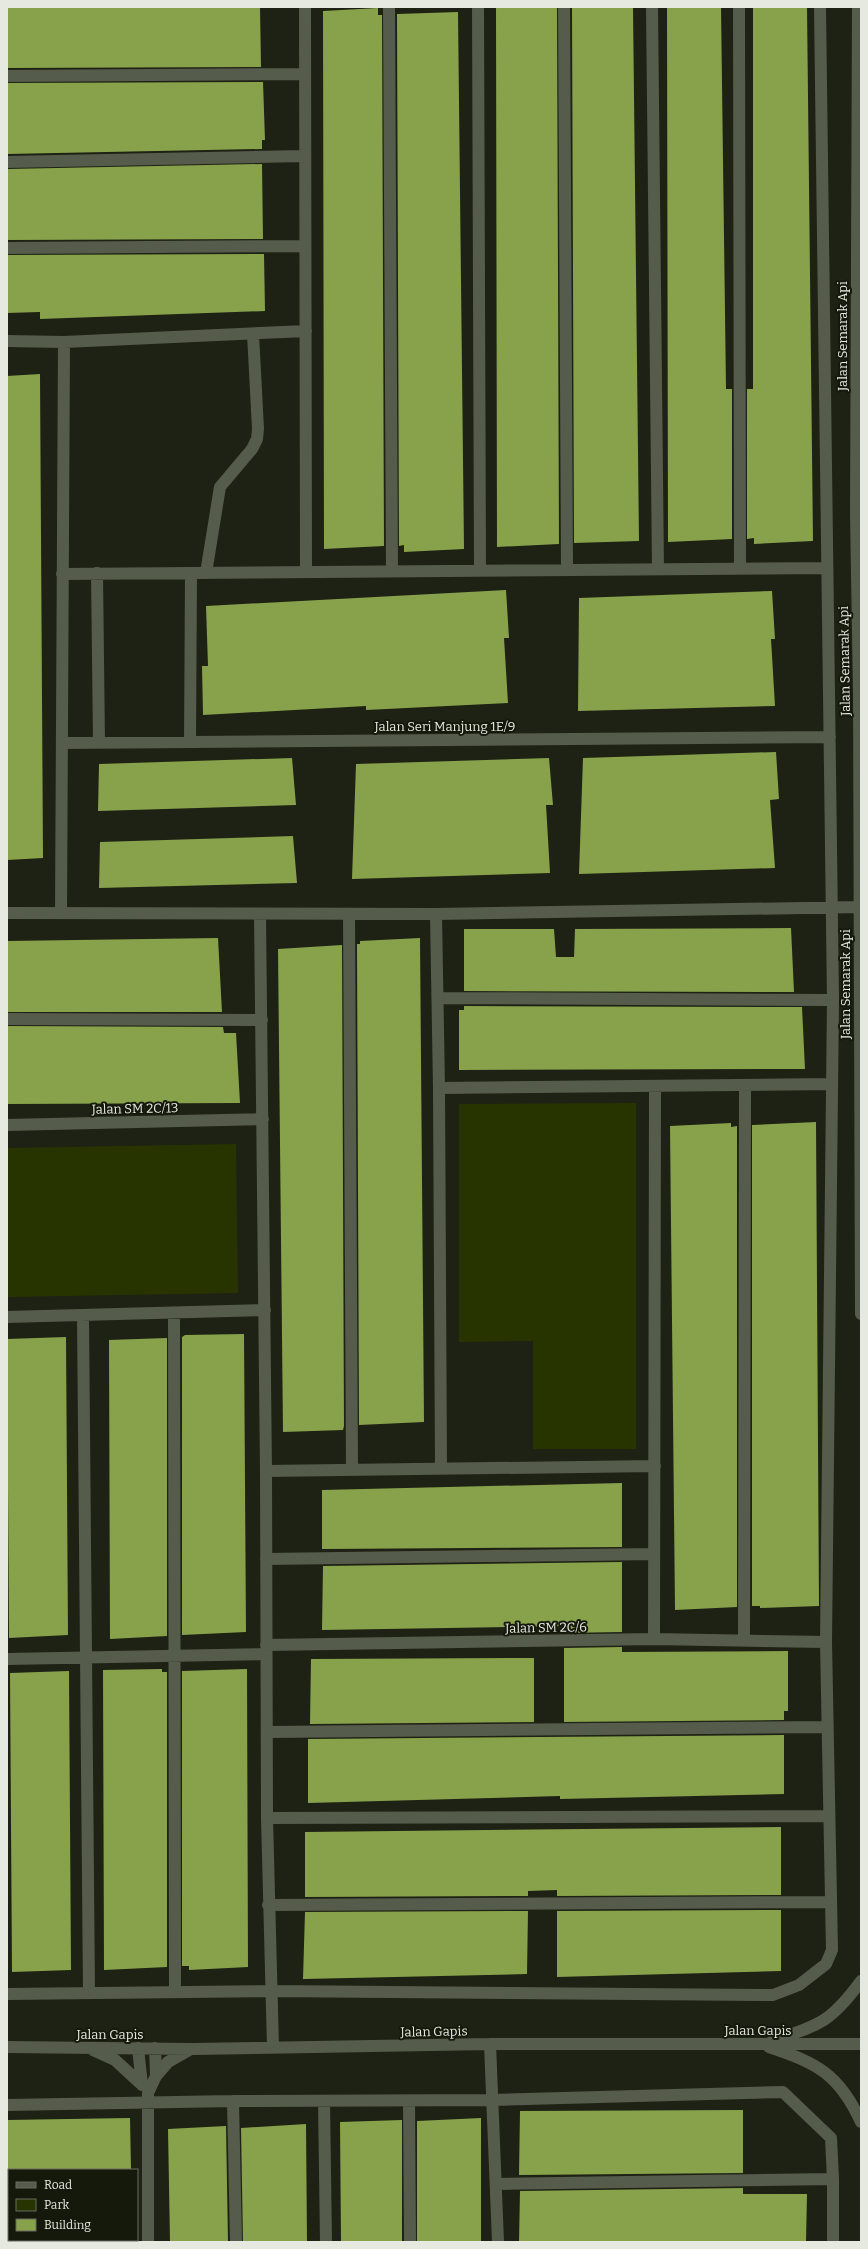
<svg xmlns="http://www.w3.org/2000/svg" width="868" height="2249" viewBox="0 0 868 2249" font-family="Bitter,serif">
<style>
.green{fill:#273400}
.building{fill:#88a24b}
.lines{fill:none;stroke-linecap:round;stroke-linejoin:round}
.minor{stroke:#565c4c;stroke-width:12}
.labels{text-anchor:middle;stroke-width:4;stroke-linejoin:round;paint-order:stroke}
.street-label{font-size:13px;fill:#e6e9e0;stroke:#15190b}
</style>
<rect width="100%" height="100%" fill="#1e2214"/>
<!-- green -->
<path class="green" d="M636,1103v346h-103v-108l-74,1v-238z
M236,1144l2,149 -231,4v-149z"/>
<!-- building -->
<path class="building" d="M7,7h253l1,60 -254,1z
M527,7h30l2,537 -62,3 -1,-539z
M572,7h61l6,534 -65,2z
M667,7h54l5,382h6v150l-64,3z
M753,7h54l6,534 -59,3v-6l-7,1v-150h6z
M378,8v7h4l2,531 -60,3 -1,-538z
M458,12l6,537 -60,3v-7l-5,1 -2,-532z
M263,82l2,58h-3v9l-255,5v-71z
M262,164l1,75 -256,1v-71z
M264,254l1,57 -225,8v-7l-33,1v-58z
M40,374l3,484 -36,2v-484z
M506,590l3,48h-5l4,65 -142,7v-4l-163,9 -1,-49h6l-2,-60z
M772,591l3,48h-4l4,67 -197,5 1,-113z
M776,752l3,47 -9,1 5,68 -196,6 4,-116z
M292,758l4,47 -198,6 1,-47z
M549,758l4,47h-7l4,68 -198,6 4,-115z
M293,836l4,47 -198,5 1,-46z
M791,928l3,64 -330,-1v-62h90l2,28h18l1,-28z
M218,938l4,74h-215v-71z
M420,938l4,484 -65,3 -2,-481h3v-3z
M342,945l2,481 -1,4 -60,2 -5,-483z
M464,1006l338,1 3,62 -346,1v-60h5z
M7,1026l216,1 1,6h12l4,70 -233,1z
M816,1122l3,484 -59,2v-2h-8v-481z
M731,1123v4l6,-1v481l-62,3 -5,-484z
M244,1334l2,298 -64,3v-298l3,-2z
M66,1337l2,298 -59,3 -2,-299z
M167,1338v298l-57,3 -1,-299z
M622,1483v64l-300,2v-59z
M622,1562v70l-58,1v-7l-242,4 1,-64z
M622,1647v5l166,-1v60h-4v9l-220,2v-74z
M534,1658v64l-224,2 1,-65z
M162,1669v3h5v295l-63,3 -1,-300z
M247,1669l1,298 -59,3v-4h-7v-295z
M69,1671l2,299 -59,2 -2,-299z
M784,1735v59l-224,5v-3l-252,7v-64z
M781,1827v68l-224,1v-6l-29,1v5l-223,1v-65z
M781,1910v61l-224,6v-66z
M528,1911l-1,63 -224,5 2,-67z
M743,2110v63l-224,2 1,-64z
M130,2118l1,52h-124v-50z
M481,2118v124h-64v-121z
M402,2120v122h-61l-1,-120z
M306,2124l1,118h-64l-2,-114z
M226,2126l2,116h-58l-2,-113z
M743,2188v6h64l-1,48h-287l1,-51z"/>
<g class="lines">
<!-- minor -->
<path class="minor" d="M305,7l1,565
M389,7l3,564
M478,7l2,563
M564,7l3,563
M652,7l6,562
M739,7l1,561
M858,7l-2,507 3,179 2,621
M7,76l298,-2
M7,162l298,-6
M7,248l298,-2
M7,341l57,1 242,-11
M97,573l2,170
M206,573l14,-86 32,-38 5,-10 1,-10 -5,-95
M62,574l765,-6
M190,742l1,-169
M62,743l768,-6
M7,913l429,1 425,-7
M61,913l3,-571
M260,914l6,557 1,347 6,229
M349,914l3,556
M436,914l3,174 2,380
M438,998l395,2
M7,1019l255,1
M439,1088l393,-4
M7,1125l256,-6
M174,1313l1,679
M83,1316l6,677
M7,1317l258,-7
M266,1471l389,-5
M266,1559l388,-5
M654,1639l1,-553
M744,1641l1,-556
M266,1645l388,-6 172,3
M7,1659l259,-5
M267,1732l560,-5
M267,1818l562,-2
M268,1905l563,-3
M7,1994l263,-3 503,4 26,-10 27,-21 6,-14 -6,-308 7,-642 -13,-993
M773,2040c47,-15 58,-18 88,-59
M490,2044l8,198
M7,2047l185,2 298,-5h371
M769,2047c48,16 70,27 92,75
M138,2048l4,37
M93,2050l22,10 25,23
M156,2076l12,-14 21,-12
M233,2101l3,141
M324,2101l2,141
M409,2101l1,141
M7,2105l226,-4 260,-1 290,-8 48,46 2,41v63
M496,2184l337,-5
M7,2200h2
M148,2242v-149l8,-17 -1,-28"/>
</g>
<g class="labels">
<!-- street labels -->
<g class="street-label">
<text transform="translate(842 336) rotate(-90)" y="5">Jalan Semarak Api</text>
<text transform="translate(844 661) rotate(-91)" y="5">Jalan Semarak Api</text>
<text x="445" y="731">Jalan Seri Manjung 1E/9</text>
<text transform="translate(845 984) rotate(-90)" y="5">Jalan Semarak Api</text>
<text transform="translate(135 1108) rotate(-1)" y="5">Jalan SM 2C/13</text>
<text transform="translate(546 1627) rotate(-1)" y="5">Jalan SM 2C/6</text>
<text x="758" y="2035">Jalan Gapis</text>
<text transform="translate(434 2031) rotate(-1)" y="5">Jalan Gapis</text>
<text x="110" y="2039">Jalan Gapis</text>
</g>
</g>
<!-- border -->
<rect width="868" height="2249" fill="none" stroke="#e6e9e0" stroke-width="16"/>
<!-- legend -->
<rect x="8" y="2169" width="130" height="72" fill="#15190b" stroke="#696c60"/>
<rect x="16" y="2182" width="20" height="6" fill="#565c4c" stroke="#696c60"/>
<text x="44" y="2189" font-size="12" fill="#e6e9e0">Road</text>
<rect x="16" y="2199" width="20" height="12" fill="#273400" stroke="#696c60"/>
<text x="44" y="2209" font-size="12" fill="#e6e9e0">Park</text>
<rect x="16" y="2219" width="20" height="12" fill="#88a24b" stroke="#696c60"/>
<text x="44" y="2229" font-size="12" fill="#e6e9e0">Building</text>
</svg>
